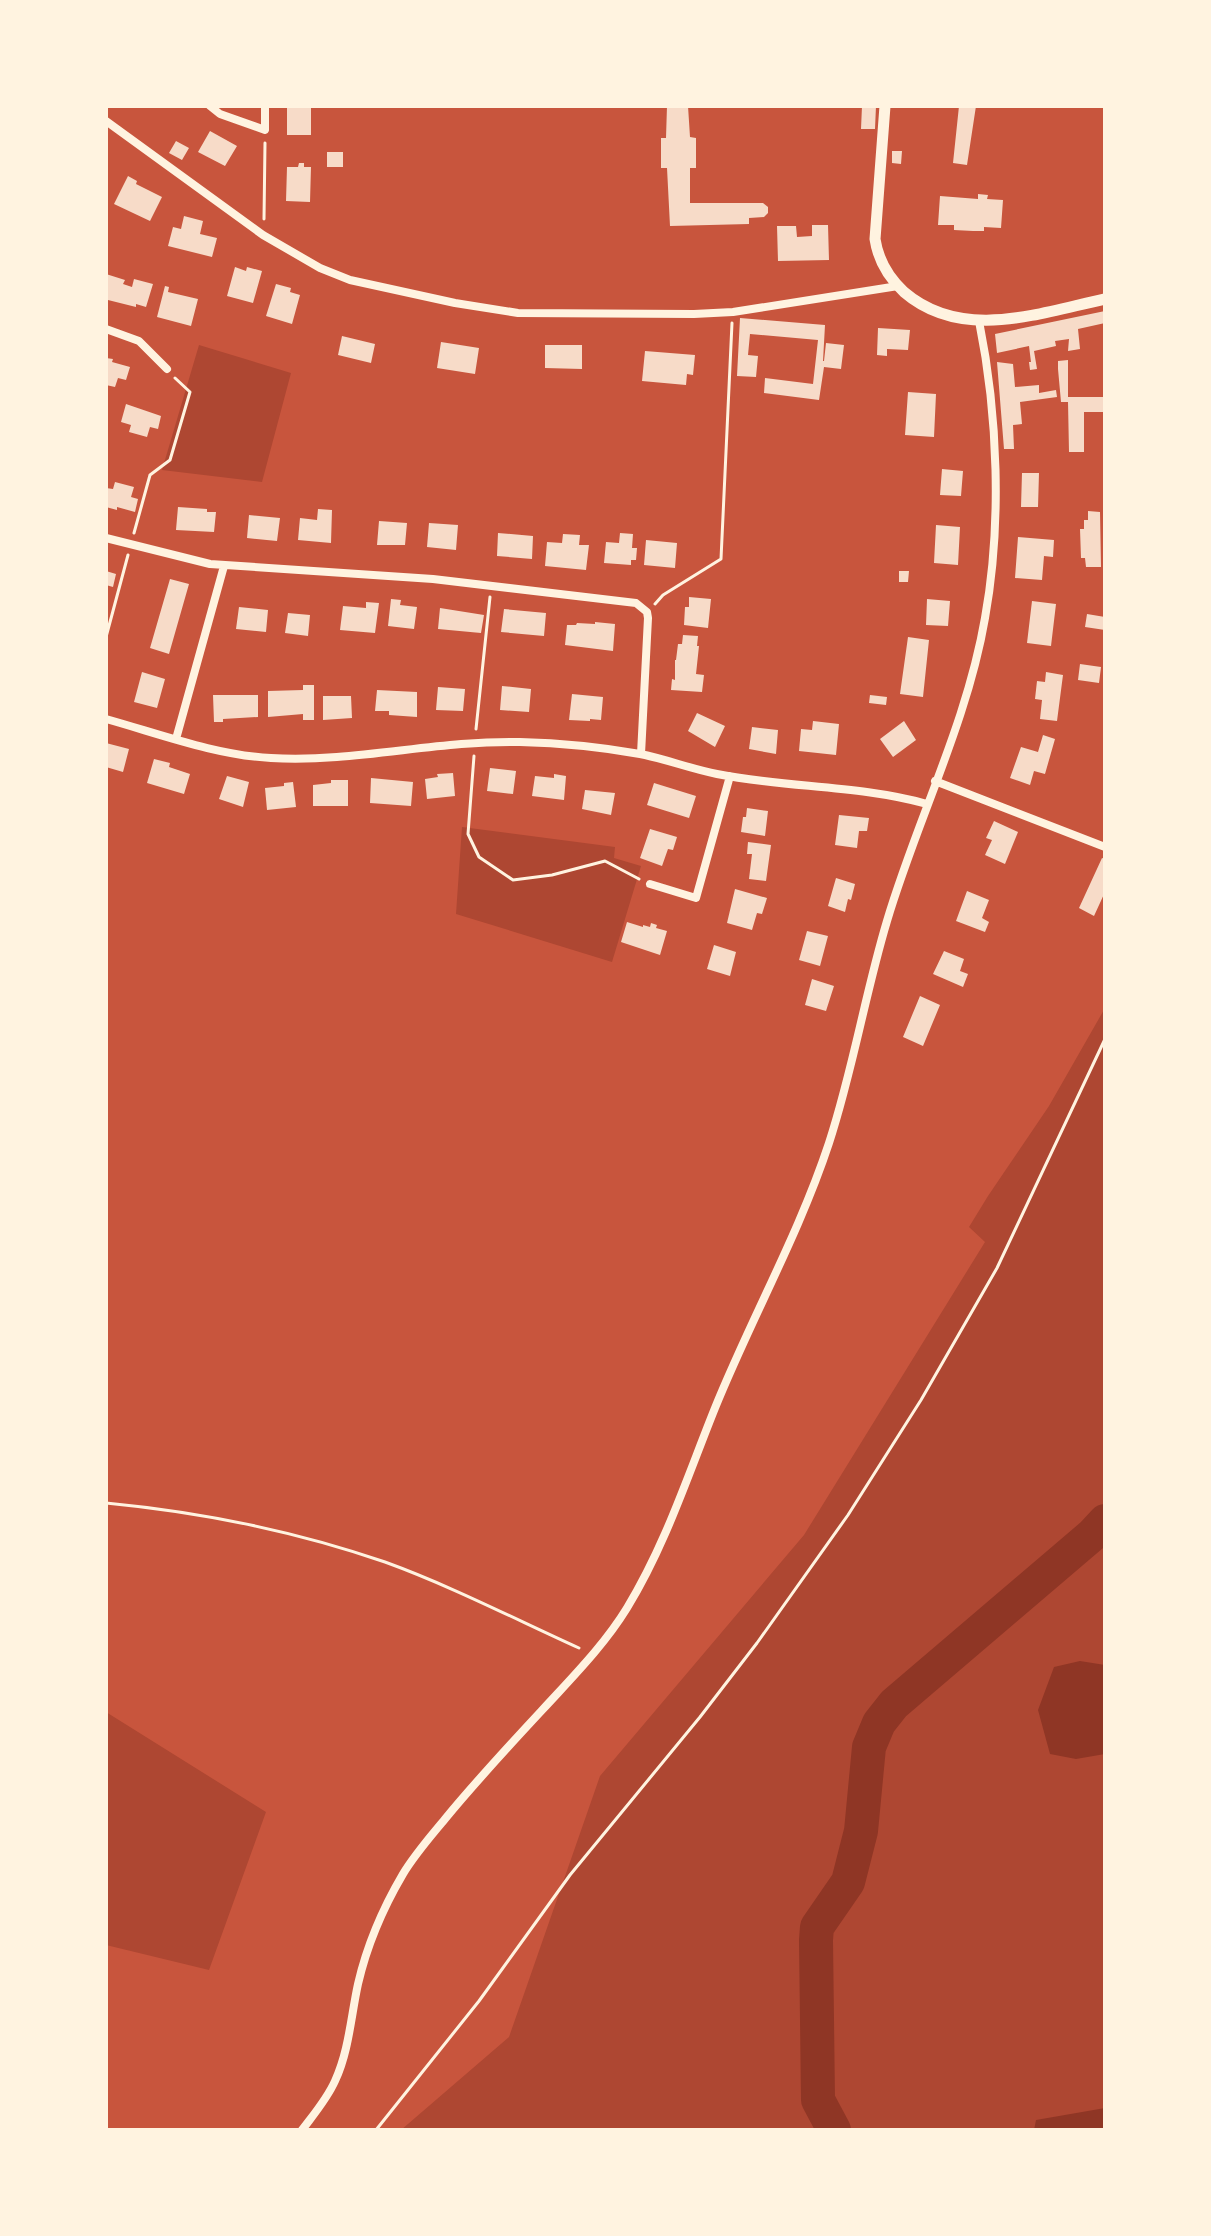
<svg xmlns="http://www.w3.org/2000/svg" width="1211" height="2236" viewBox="0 0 1211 2236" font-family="'Zilla Slab',serif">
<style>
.green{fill:#ae4732}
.water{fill:#8f3625}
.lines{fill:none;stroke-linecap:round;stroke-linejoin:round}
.river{stroke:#8f3625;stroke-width:34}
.building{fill:#f7dbc8}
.path{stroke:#fff3e0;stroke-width:3}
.minor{stroke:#fff3e0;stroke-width:8}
.tertiary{stroke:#fff3e0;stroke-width:11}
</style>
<rect width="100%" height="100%" fill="#c8553d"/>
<!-- green -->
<path class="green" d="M199,345l92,28 -29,109 -100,-12z
M462,827l153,20 -1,11 27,8 -29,96 -156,-48z
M1105,1008v1122h-704l108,-93 91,-261 204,-241 181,-293 -16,-15 19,-31 61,-90z
M106,1712l160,100 -57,158 -103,-25z"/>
<!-- water -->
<path class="water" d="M1080,1661l25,4v89l-29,5 -26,-5 -12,-44 16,-43z
M1105,2108v22h-71l2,-10z"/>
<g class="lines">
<!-- river -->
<path class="river" d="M834,2130l-16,-30 -2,-160 1,-13 31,-45 13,-51 8,-84 10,-24 15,-19 198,-169 13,-14"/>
</g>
<!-- building -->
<path class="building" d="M287,106h24v29h-24z
M667,106h21l2,31 6,1v30h-6v35h73l5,4v6l-4,4 -15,1v6l-79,2 -3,-58h-6v-30h5z
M862,106h14l-1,23h-14z
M959,106h17l-9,59 -14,-2z
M210,131l27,15 -12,20 -27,-14z
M176,141l13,7 -7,12 -13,-7z
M892,151h10l-1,13 -9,-1z
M327,152h16v15h-16z
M299,163h5v4h7l-1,35 -24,-1 1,-34h11z
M128,176l9,5 -1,3 26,13 -12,24 -36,-17z
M978,194l10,1 -1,4 16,1 -2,28 -17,-1v4h-11l-19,-1v-5h-16l2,-29 38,3z
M184,216l19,5 -3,13 17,4 -5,19 -44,-11 5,-19 8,2z
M812,225h16l1,35 -51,1 -1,-35h19l1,11 15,-1z
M235,267l11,4 1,-4 15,4 -9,32 -26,-7z
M106,274l19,6 -2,4 9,3 2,-8 19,5 -7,23 -10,-3v3l-28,-7 -2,5z
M276,284l15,4 -1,4 10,3 -8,29 -26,-8z
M165,286l4,1 -1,5 30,7 -7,27 -34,-9z
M1105,311v12l-27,6 2,20 -12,2 1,-12 -14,2 1,5 -22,5 3,18 -7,1 -1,-8h2l-2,-16 -32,7 -2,-19z
M740,318l85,7 -2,36h1l2,-18 18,2 -3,24 -17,-2 -5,33 -55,-7 1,-15 48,6 5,-44 -68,-6 -2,21 10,1 -2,21 -19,-1z
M878,328l32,2 -2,20 -21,-1v7l-10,-1z
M342,336l33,8 -4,19 -33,-8z
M441,342l38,6 -4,26 -38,-6z
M545,345h37v24l-37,-1z
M645,351l50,4 -2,20 -6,-1 -1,11 -44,-4z
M106,358l7,1 -1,3 18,5 -4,13 -8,-2 -3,9 -9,-2z
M1068,360v37h37v15h-21v40h-15l-1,-50h-7l-3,-33v-8z
M997,362l16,2 2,23 24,-2v8l17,-3 1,7 -37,5 2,22 -9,1 1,24h-10z
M908,392l28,2 -2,43 -29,-2z
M126,404l35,12 -3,13 -8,-2 -3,10 -18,-5 2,-7 -10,-3z
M942,469l21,2 -2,25 -21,-1z
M1022,473h17l-1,34h-17z
M115,482l19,5 -3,10 7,2 -3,13 -18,-5v3l-11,-3v-19l7,1z
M178,507l29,2v3h9l-2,20 -38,-2z
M318,509l14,1 -1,33 -33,-3 2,-22 17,2z
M1088,511l12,1 1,55h-15l-1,-9h-4l-1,-29h4v-9h4z
M249,515l31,3 -3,23 -30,-3z
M379,521l28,2 -2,22h-28z
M429,523l29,2 -2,25 -29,-3z
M936,525l24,2 -2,38 -24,-2z
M498,533l35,3 -1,23 -35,-3z
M620,533l13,1 -1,14h5l-1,12h-5v5l-27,-2 2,-21 13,1z
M563,534l17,1 -1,10h10l-3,25 -41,-4 2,-24 15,1z
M1018,537l36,3 -1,17 -9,-1 -2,24 -27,-2z
M646,540l31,3 -2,25 -31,-3z
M106,571l10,3 -3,13 -7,-2z
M899,571h10l-1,11h-9z
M170,579l19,5 -20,70 -19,-6z
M689,597l22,2 -3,29 -24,-3 1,-18h4z
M391,599l10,1 -1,5 17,2 -3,22 -26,-3z
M927,599l23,2 -2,25 -22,-1z
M1032,601l24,3 -5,42 -24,-3z
M366,602l13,1 -4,30 -35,-3 3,-24 23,2z
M239,607l29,3 -2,22 -30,-3z
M440,608l44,7 -3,18 -43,-4z
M504,609l42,4 -2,23 -43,-4z
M288,613l22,2 -2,21 -23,-3z
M1087,614l18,3v13l-20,-3z
M595,622l20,2 -2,27 -48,-6 2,-20h9l1,-2 18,1z
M683,635l15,1 -1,10h2l-3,28 8,1 -2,17 -31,-2 1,-11 3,1v-20h1l2,-16h4z
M908,637l21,3 -6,57 -23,-3z
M1080,664l21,3 -2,16 -21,-3z
M142,672l23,7 -8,29 -23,-6z
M1046,672l17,3 -6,46 -17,-2 2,-19 -7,-1 2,-18 8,1z
M303,685h11v35h-11v-6l-35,3v-26l35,-1z
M502,686l29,3 -2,23 -29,-2z
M438,687l27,2 -2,22 -27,-1z
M377,690l40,2v25l-28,-2v-4h-14z
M572,694l31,3 -2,23 -11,-1v2l-21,-1z
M213,695h45v22l-35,2v3h-9z
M870,695l17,2 -1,8 -17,-2z
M323,696h28l1,22 -29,2z
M697,713l28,13 -10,21 -27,-16z
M813,721l26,3 -3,31 -37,-4 2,-22 11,1z
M904,721l12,19 -23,17 -13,-18z
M752,727l26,3 -2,24 -27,-5z
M1043,735l12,4 -10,35 -11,-3 -4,14 -20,-7 11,-31 17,5z
M106,743l23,6 -6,23 -17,-5z
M154,759l16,4 -1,4 21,7 -6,20 -37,-11z
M490,768l26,3 -3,23 -26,-3z
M453,773l2,23 -28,3 -2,-20 13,-2 -1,-3z
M554,774l12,2 -2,24 -32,-4 3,-20 19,2z
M227,776l22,6 -6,25 -24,-8z
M371,778l42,4 -2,24 -41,-3z
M331,780h17v26h-35v-21l18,-2z
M293,782l3,25 -29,3 -2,-22 19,-2v-3z
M654,783l42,13 -7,22 -42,-13z
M585,790l30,3 -4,22 -29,-6z
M747,808l21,3 -3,25 -24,-4 2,-15h3z
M839,815l30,3 -2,13h-8l-2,17 -22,-3z
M994,821l24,11 -13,32 -20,-9 7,-15 -6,-2z
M650,829l27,8 -4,13 -5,-1 -6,17 -22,-8z
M748,842l23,3 -5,36 -17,-2 3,-25h-5z
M1102,858l3,1v33l-11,24 -15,-8z
M836,878l19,6 -4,16 -3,-1 -3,13 -17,-6z
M735,889l32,9 -5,16 -5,-1 -5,17 -25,-7z
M967,891l22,9 -7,18 7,4 -4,10 -29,-11z
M627,922l16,5v-2l7,2 1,-4 6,2 -1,3 11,3 -7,24 -39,-13z
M807,931l21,5 -8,30 -21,-6z
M714,945l22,7 -6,24 -23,-7z
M944,951l20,8 -4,12 8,3 -5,13 -30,-13z
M812,979l22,7 -8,25 -21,-6z
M920,996l20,9 -17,41 -20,-9z"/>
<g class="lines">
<!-- path -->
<path class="path" d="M264,219l1,-76
M134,533l16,-58 20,-15 20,-68 -15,-14
M655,604l8,-9 58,-36 11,-236
M106,637l22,-82
M476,729l14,-132
M474,756l-6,78 11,23 34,23 39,-5 53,-14 34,18
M106,1503c94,9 189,28 279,59 66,24 130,57 194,86
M376,2130l103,-129 91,-126 130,-158 57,-74 91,-128 73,-115 76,-132 108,-229"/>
<!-- minor -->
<path class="minor" d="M210,106l10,8 45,16v-24
M106,121l157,114 57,33 30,12 105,23 63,10 176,1 39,-2 165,-26
M106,329l33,12 28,28
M106,538l104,26 223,15 203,24 11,9 1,6 -7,136
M106,719c54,15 109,36 165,39 83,5 166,-18 249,-16 40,1 81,5 120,12 26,5 51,15 77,20 69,14 142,11 210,30
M176,739l48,-173
M935,781l170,66
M650,884l46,14 34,-122
M302,2130c12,-16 25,-31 33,-49 14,-30 16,-65 23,-97 9,-39 25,-76 45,-110 12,-20 28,-38 42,-55 36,-44 75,-85 113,-126 25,-27 50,-54 69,-85 38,-62 61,-133 88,-200 36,-89 84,-174 114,-265 24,-73 36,-149 58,-222 30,-101 80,-198 98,-303 17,-94 13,-203 -6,-297"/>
<!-- tertiary -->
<path class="tertiary" d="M885,106l-10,133c3,20 14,39 29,53 58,50 135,21 201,7"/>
</g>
<!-- border -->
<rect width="1211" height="2236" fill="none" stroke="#fff3e0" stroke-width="216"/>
</svg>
